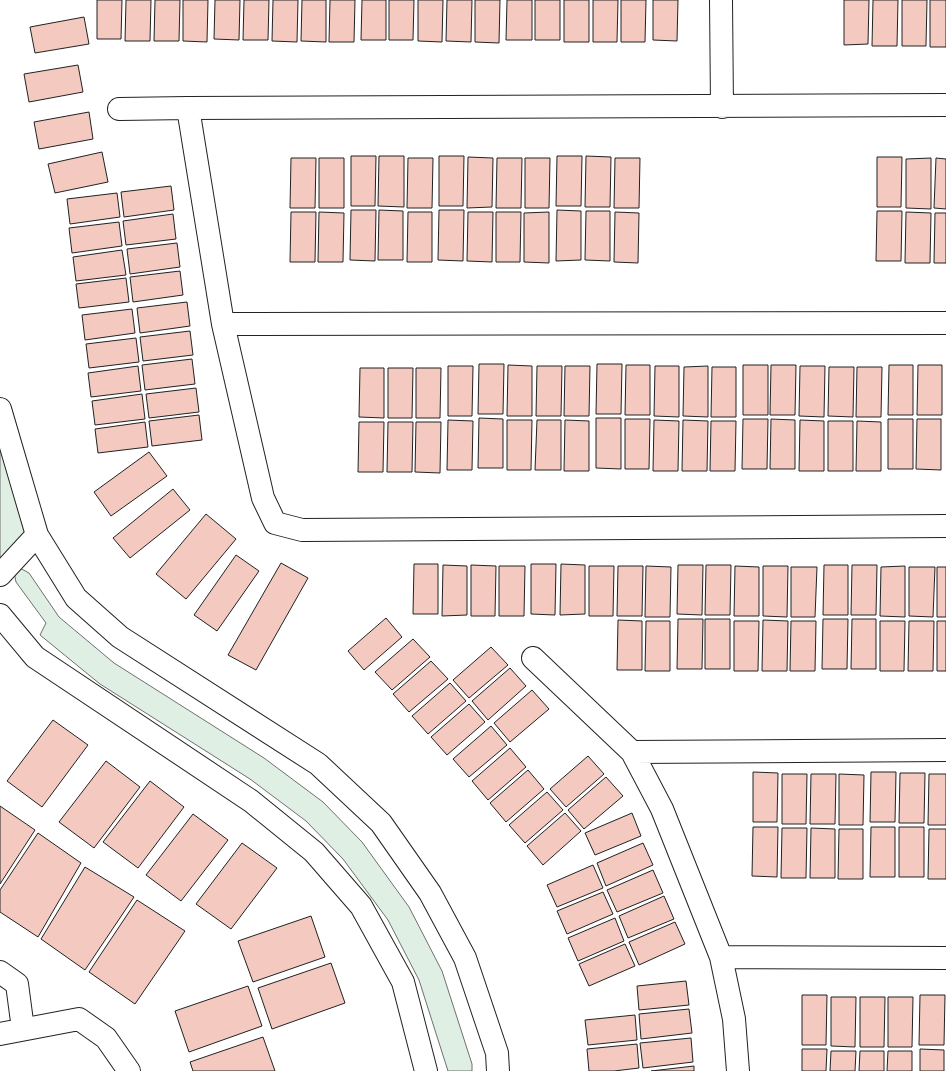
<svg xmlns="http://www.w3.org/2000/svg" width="946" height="1071" viewBox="0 0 946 1071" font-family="Cabin,sans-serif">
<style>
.green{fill:#e0efe3;stroke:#6f6f6f}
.building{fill:#f3c9c0;stroke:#222}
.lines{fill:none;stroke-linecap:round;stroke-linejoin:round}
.minor-casing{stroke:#222;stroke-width:24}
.minor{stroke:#fff;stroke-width:22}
</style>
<rect width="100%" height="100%" fill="#fff"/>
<!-- green -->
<path class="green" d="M0,409l37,126 -37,40z
M18,567l11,6 30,44 55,46 150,95 59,44 39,40 47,65 33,64 30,93v7h-24l-29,-91 -31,-60 -45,-61 -37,-38 -56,-42 -150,-95 -60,-49 6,-12 -30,-41 -2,-10z"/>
<!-- building -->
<path class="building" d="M97,0h25l-1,39h-24z
M126,0h25l-1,41h-25z
M155,0h25l-1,41h-25z
M183,0h25l-1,42 -24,-1z
M215,0h25l-1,40 -25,-1z
M244,0h25l-1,40h-25z
M273,0h25l-1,42 -25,-1z
M302,0h24v42l-25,-1z
M330,0h25l-1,42h-25z
M362,0h24v40h-25z
M389,0h25l-1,40h-24z
M418,0h25l-1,42 -24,-1z
M447,0h25l-1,42 -25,-1z
M475,0h25l-1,43 -24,-1z
M507,0h25v40h-26z
M535,0h25v40h-25z
M564,0h25v42h-25z
M593,0h25l-1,42h-24z
M621,0h25l-1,42h-24z
M653,0h25l-1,41 -24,-1z
M844,0h25l-1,44 -24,1z
M873,0h25l-1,46h-25z
M902,0h25l-1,46h-24z
M930,0h16v47h-16z
M84,17l5,27 -54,9 -5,-26z
M78,65l5,27 -54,10 -5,-28z
M89,112l4,27 -54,10 -5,-27z
M102,152l6,30 -53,11 -7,-29z
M351,156h25l-1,50h-24z
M379,156h25v51l-26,-1z
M439,156h25l-1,50h-24z
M557,156h25l-1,50h-25z
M586,156l25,1 -1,50h-25z
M468,157l25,1 -1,49 -25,1z
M877,157h25l-1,50h-24z
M291,158h25l-1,50h-25z
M319,158h25v50h-25z
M408,158h25l-1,50h-25z
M497,158h25l-1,50h-25z
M525,158h25l-1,50h-24z
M615,158h25l-1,50h-25z
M931,158v51l-25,-1v-49z
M936,158l10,1v50l-12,-1z
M171,186l3,24 -50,7 -3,-25z
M117,193l3,24 -50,7 -3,-25z
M351,210h25l-1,51 -25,-1z
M379,210l24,1v49h-25z
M439,210h25l-1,51 -25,-1z
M557,210l24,1v49l-25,1z
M586,211h24v50l-25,-1z
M877,211h25l-1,50h-25z
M291,212h25l-1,50h-25z
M319,212l25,1 -1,49h-25z
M408,212h24v50h-25z
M468,212h25l-1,50 -25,-1z
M496,212h25l-1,50h-24z
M549,212v51l-25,-1v-49z
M615,212l24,1 -1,50 -24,-1z
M906,212l25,1 -1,50h-25z
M935,213h11v50h-12z
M173,214l3,25 -50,6 -3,-24z
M119,222l3,24 -50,7 -3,-25z
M177,243l3,24 -50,7 -3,-25z
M122,250l4,25 -50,6 -3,-24z
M180,271l3,24 -50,7 -3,-25z
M126,278l3,24 -50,6 -3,-24z
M187,302l3,24 -50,7 -3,-25z
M132,309l3,24 -50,7 -3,-25z
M190,331l3,24 -50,6 -3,-24z
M136,338l3,24 -50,6 -3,-24z
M192,359l3,25 -50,6 -3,-25z
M479,364h25l-1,50h-25z
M597,364h25l-1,50h-25z
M508,365l24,1v50h-25z
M626,365h24v50h-25z
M743,365h25v50h-25z
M771,365h25l-1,50h-25z
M889,365h24v50h-25z
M918,365h24v50h-25z
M138,366l3,25 -50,6 -3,-24z
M448,366h25l-1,50h-24z
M537,366h25l-1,50h-25z
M565,366h25l-1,50h-25z
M655,366h24v51l-25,-1z
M708,366v51l-25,-1 1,-49z
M800,366h25l-1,51 -25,-1z
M712,367h24v50h-25z
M829,367h25l-1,50 -25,-1z
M857,367h25l-1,50h-25z
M360,368h24v50l-25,-1z
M388,368h25l-1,50h-24z
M416,368h25l-1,50h-24z
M196,388l3,24 -50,6 -3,-24z
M142,394l3,25 -50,6 -3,-24z
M199,415l3,25 -50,6 -3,-25z
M479,418l24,1v49h-25z
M596,418h25v51l-25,-1z
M625,419h25l-1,50h-24z
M743,419h25l-1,50h-25z
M771,419l24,1v49h-25z
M888,419h25v50h-25z
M917,419h24v51l-25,-1z
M448,420l25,1 -1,49h-25z
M507,420h25l-1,50h-24z
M537,420h24v50h-26z
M565,420l24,1v50h-25z
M654,420l25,1 -1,50h-25z
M683,420l25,1 -1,50h-25z
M800,420l24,1v50h-25z
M711,421h25l-1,50h-25z
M828,421h25v50h-25z
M857,421l24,1v49h-25z
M145,422l3,25 -50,6 -3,-24z
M359,422h25l-1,50h-25z
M388,422h25l-1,50h-25z
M416,422h25l-1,51 -25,-1z
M149,452l18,24 -56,40 -17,-24z
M173,489l17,21 -60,48 -17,-20z
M206,514l30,25 -50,60 -30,-25z
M236,555l23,16 -42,60 -23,-16z
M281,563l27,15 -52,92 -28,-15z
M414,564h24v50h-25z
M531,564h25l-1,51 -24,-1z
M561,564l24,1v49l-25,1z
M443,565l24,1v49l-25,1z
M471,565l25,1 -1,50h-24z
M678,565h25l-1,50 -25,-1z
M706,565h25l-1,50h-25z
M824,565h24v50h-25z
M852,565h25l-1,50h-25z
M499,566h26l-1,50h-25z
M589,566h25l-1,50h-24z
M618,566h25l-1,50h-25z
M646,566l25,1 -1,50h-25z
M735,566l24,1v49h-25z
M763,566h25l-1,51 -24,-1z
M905,566v51l-25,-1 1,-49z
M791,567h26l-2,50h-24z
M909,567h26l-2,50 -24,-1z
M937,567h9v50h-9z
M386,618l16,19 -38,33 -16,-19z
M678,619h25l-1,50h-25z
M705,619h25v50h-25z
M823,619h25l-1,50h-25z
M852,619h24v50h-25z
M618,620l24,1v49h-25z
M763,620l25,1 -1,50h-25z
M646,621h24v50h-25z
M734,621h25l-1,50h-24z
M791,621h25l-1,50h-25z
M880,621h25l-1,50h-24z
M909,621h25l-1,50h-25z
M937,621h9v50h-9z
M413,639l17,18 -38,33 -17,-18z
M491,647l17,18 -39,33 -16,-18z
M431,661l17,18 -39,33 -16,-18z
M510,668l16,18 -38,34 -16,-19z
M450,683l16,18 -38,33 -16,-18z
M532,690l17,19 -39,33 -16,-19z
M469,704l16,18 -38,33 -16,-18z
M53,720l35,25 -46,62 -35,-26z
M491,726l16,19 -38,32 -16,-18z
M510,748l16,19 -38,33 -16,-19z
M588,756l16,18 -38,33 -16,-18z
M106,761l34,26 -46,61 -35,-26z
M528,770l16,19 -38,33 -16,-19z
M753,772l25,1 -1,49h-24z
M871,772h25l-1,50h-25z
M900,773h25l-1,50h-25z
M782,774h25l-1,50h-24z
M811,774h25l-1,50h-25z
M839,774l25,1 -1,50h-24z
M929,774h17v51h-18z
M606,777l17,19 -39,33 -16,-19z
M150,781l34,26 -46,61 -35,-26z
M547,792l16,18 -38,33 -16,-18z
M0,806l35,24 -35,54z
M565,813l16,18 -38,34 -16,-19z
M632,813l9,23 -46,19 -10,-22z
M193,814l35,26 -47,61 -35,-26z
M753,827h25l-1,50 -25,-1z
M871,827h24v50h-25z
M899,827h25v50h-25z
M782,828h25l-1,50h-25z
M811,828l24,1v49h-25z
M839,829h24v50h-25z
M929,829h17v50h-18z
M38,833l43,30 -43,74 -38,-25v-22z
M242,843l35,25 -46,61 -35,-25z
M643,843l10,22 -47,21 -9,-23z
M593,865l10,23 -46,19 -10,-22z
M85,867l49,30 -49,73 -44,-31z
M653,870l10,23 -46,19 -10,-22z
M603,892l10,22 -46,20 -10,-23z
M664,896l10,23 -46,19 -9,-22z
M137,900l48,31 -50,73 -46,-32z
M311,916l14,41 -72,25 -15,-41z
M615,918l9,23 -46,20 -10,-23z
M675,922l10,22 -46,21 -10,-23z
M625,944l10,22 -46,20 -10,-22z
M331,963l14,40 -73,26 -14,-41z
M686,981l3,24 -50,5 -2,-24z
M248,986l14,40 -73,26 -14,-41z
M802,995h25l-1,50h-24z
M920,995h25l-1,50h-25z
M831,997h25l-1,50 -24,-1z
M860,997h25l-1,50h-24z
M888,997h25l-1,50h-24z
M689,1009l3,24 -51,6 -2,-25z
M635,1015l2,25 -49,5 -3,-25z
M263,1037l12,34h-82l-3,-9z
M691,1038l2,24 -50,6 -3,-25z
M637,1044l2,24 -25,3h-25l-2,-22z
M802,1049h25l-1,22h-24z
M920,1049l24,1v21h-24z
M831,1051h25l-1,20h-25z
M860,1051h24v20h-25z
M888,1051h24v20h-25z
M694,1066v5h-43z"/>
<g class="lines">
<!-- minor casing -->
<g class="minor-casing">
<path id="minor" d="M721,0l1,107
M188,108l35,216 40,174 12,25 27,7 644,-4
M119,109l69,-1 758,-3
M223,324l723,-1
M0,409l37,126 39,63 44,39 198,127 63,59 49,70 35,65 32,95 1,18
M0,575l37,-40
M0,615l35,42 216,144 63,51 47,54 42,76 23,89
M533,658l99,94 30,57 59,148 13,62 4,52
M632,752l314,-2
M721,957l225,1
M0,972l17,12 6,45
M0,1034l79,-15 27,19 23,33"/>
</g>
<!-- minor -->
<use href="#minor" class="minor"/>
</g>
</svg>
